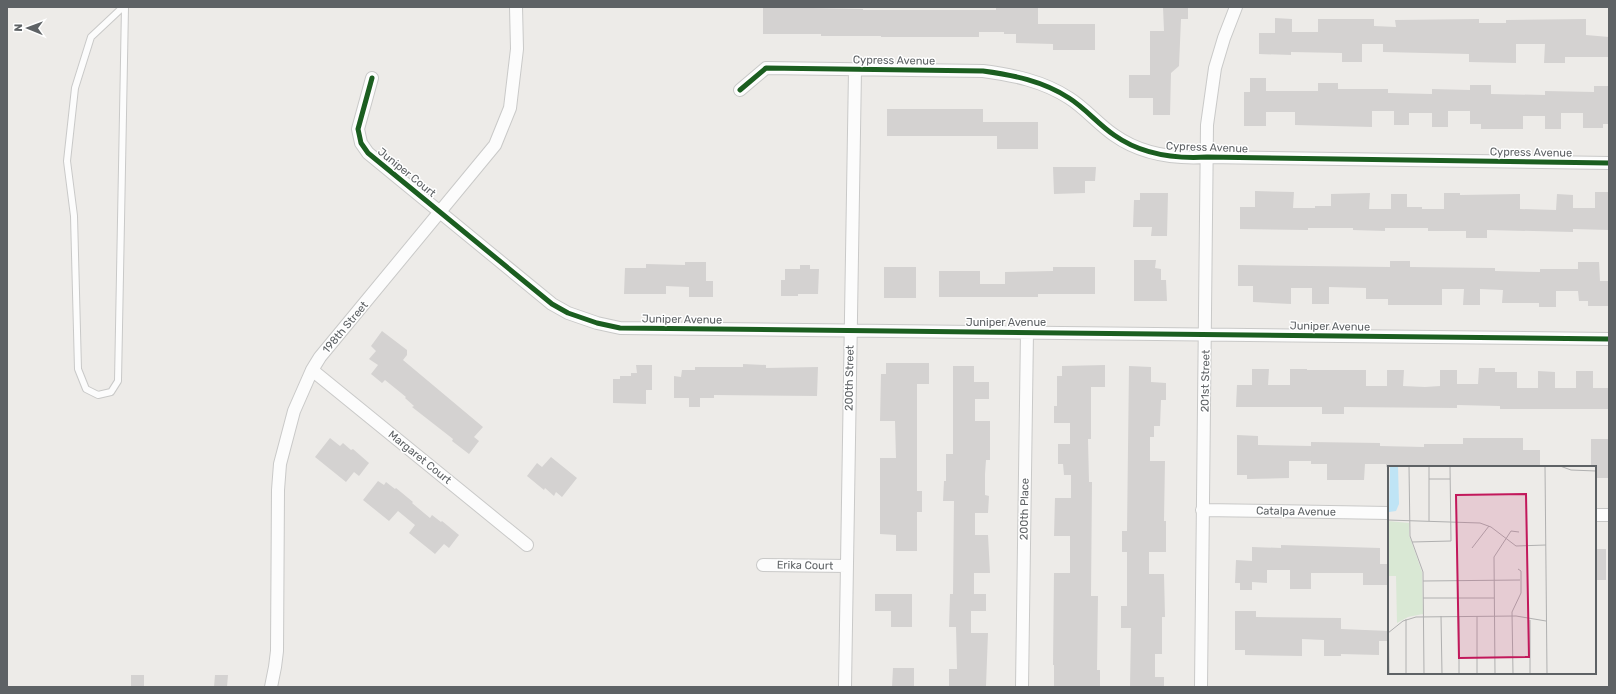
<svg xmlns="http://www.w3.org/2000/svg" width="1616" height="694" viewBox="0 0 1616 694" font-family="Rubik,sans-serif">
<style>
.building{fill:#d4d2d1}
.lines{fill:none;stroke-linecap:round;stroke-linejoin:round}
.lane-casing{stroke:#c9c9c8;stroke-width:8}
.street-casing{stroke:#c9c9c8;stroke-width:14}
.lane{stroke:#fcfcfc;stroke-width:6}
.street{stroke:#fcfcfc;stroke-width:12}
.cycleway-casing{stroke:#fff;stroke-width:8}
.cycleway{stroke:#1b5e20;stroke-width:5}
.labels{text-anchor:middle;stroke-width:3;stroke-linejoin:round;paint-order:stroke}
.street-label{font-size:11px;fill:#5e6265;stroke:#fff}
.inset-road{fill:none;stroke:#b0b0b0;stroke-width:1}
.view{fill:#c2185b;fill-opacity:0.15;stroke:#c2185b;stroke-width:2}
.inset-edge{fill:none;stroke:#5e6265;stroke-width:2}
</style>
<rect width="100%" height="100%" fill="#edebe8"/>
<!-- building -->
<path class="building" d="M763,7l100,2v1h133v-3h42v17h57v26h-42v-6l-37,-1v-9h-12v-2h-25v5h-98v-1h-60v-2h-58z
M1163,7h25v12h-7l-2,47 -8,7 -1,42h-17v-17h-24v-23h21v-44h14z
M1275,18l17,1v13h26v-13h56v7l22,1 -1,-7 84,-1v4h27v-3l80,-1v16l23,2v20h-44v6h-21l1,-19h-29v19l-47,-1v-8l-86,-2v-8h-21v18h-20v-9l-51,-1v3l-32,-1v-21h16z
M1250,78h16v13h52v-8h20v6h50v4l44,1v-5l38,1v-5h21v9l54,1v-4l49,1v-6h15v38h-6v4h-20v-15h-22v16h-16v-13h-22v13h-42v-5h-11v-13h-22v16h-16v-14h-23v12h-15v-14h-22v16l-77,-2v-13h-29v14h-22v-34h6z
M887,109h96v13h55v27h-41v-13h-110z
M1053,167h43l-1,14h-10v12l-31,1z
M1255,191l39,1 -1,16h22v-2h16v-12l39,-1 -1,16h22v-15h16v13h15v2h22v-16h16v2l60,-1v15l36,1 1,-16 16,1v13h22v-16h14v38l-36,-1v3l-86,-2v8h-21v-7h-38v-3h-43v3l-32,-1v-2h-45v2l-68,-1v-22h15z
M1140,193h28l-1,43h-16l1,-9h-19l1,-27h6z
M1134,260h22l-1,8 6,1v11h5l1,21h-33z
M1390,261h20v6l85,1v3l45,1v-3h38v-7h21l1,19h9v25h-21v-5h-9l-1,-10h-22v16h-17v-4h-37l1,-13 -23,-1v16h-17l1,-16h-22v16h-54v-6h-22v-11l-37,-1v17h-17v-16h-21v16l-38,-2v-16h-15v-21l152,2z
M685,262h21v19h7v16h-24v-10l-23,-1v8h-42l1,-26h21v-4l39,1z
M800,265h10v4h9l-1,25h-20v2h-17v-16h4v-11h15z
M884,267h32v31h-32z
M1053,267h42v27h-57v3h-99v-26h41v13h25v-12l48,-1z
M382,331l25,19v5l-4,5 80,67 -9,10 5,4 -10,13 -17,-13 1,-2 -41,-32 2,-1 -9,-8 1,-1 -21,-17 -3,3 -11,-9 7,-9 -9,-6 7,-8 -5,-5z
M886,363h43v21h-12v107h5v21h-5v39h-21v-16l-16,-1v-76h16l-1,-37h-15l1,-47h5z
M743,364l23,1v3l52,-1 -1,29 -103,-1v3h-14v9h-11v-9h-15v-22l7,1 1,-7h13v-3h48z
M636,365h16v25h-6v14l-33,-1v-24h7v-3h11v-3h6z
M1105,365v22h-14v52h-3l1,43h3l-1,114h7l-1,74h3v17h-46v-22h-1l1,-92h16v-37h-16l1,-38h16v-23h-7l-1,-11h-5v-20h12v-21h-16v-17h3v-30h5v-10z
M953,366h21v16h15v17h-14v22h15v39h-4l-1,14v21l4,1 -1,17h-13v22h13l2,38h-16v21h12v17h-15v22h17l-2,53 -37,1v-18h8l-1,-42h-7l1,-33h3l1,-93h-11l1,-20h2v-27h7z
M1129,366l22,1v15l15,1v17h-5l-1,26h-6v11h-4v24h15l-1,60h2v31h-17v22h15l1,43h-3v37h-7v23h9v10h-34l1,-59h-10v-22h6v-54h-5v-21h5z
M1479,368h16v4h22v16h21v-17l17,1v16h21v-17h17v17h15v21h-108v-3l-43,-1v3l-113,-1v7h-22v-7h-86l1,-22h15v-16h17l-1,16h22v-16h17v1h59v16h21v-16h17l-1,16 22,1 15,-1v-16h17v14h21z
M1237,435l21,1v9l53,1v-4l69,1v3l44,1v-3h39v-6h60v12h17v17h-101v-1h-22v1h-31v-3h-21l-1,16h-37v-16h-16v-3h-22v17l-42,1v-4h-10z
M330,438l10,8 3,-3 8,7 2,-1 16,14 -10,13 -5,-4 -8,10 -31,-25z
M1591,439h18v39h-14v-11h-4z
M551,457l26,21 -15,19 -6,-5 -2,4 -9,-8 -1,2 -17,-14 10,-13 5,4z
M378,481l6,4 2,-3 9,7 1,-1 17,14 -1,1 18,15 2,-3 9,7 1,-1 17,14 -10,13 -5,-4 -9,10 -26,-21 6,-8 -17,-14 -9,10 -26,-21z
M1281,545l99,3v16h9v21h-26v-12h-52v16h-21v-19h-23v13l-15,-1v8h-12v-7h-5l1,-23 16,1v-14l29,1z
M1595,549h11v31h-11z
M875,594h37v33h-21v-16h-16z
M1235,611h21v6l85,1v11l48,2v10h-10v14l-38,-1v2h-17v-16l-22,-1v17l-57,-1v-5h-10z
M893,668h21v19h-22z
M131,675h13v12h-13z
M215,675h13l-1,12h-13z"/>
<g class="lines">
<!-- lane casing -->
<g class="lane-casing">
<path id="lane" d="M123,7l-32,30 -16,51 -8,73 7,55 4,153 8,20 12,6 13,-3 7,-11 7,-374"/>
</g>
<!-- street casing -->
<g class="street-casing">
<path id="street" d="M372,78l-14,51 3,14 7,10 184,151 16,9 29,10 23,5 989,11
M740,90l26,-22 217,3c30,4 60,10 86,27 16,10 29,26 45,37 28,20 60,24 93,22l402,6
M312,370l215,175
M1202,510l187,3
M1595,515h14
M763,565l84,1
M271,687l4,-20 2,-16 1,-161 2,-26 14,-53 18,-41 8,-13 175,-212 15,-37 7,-59 -1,-42
M845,687l10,-617
M1022,687l5,-355
M1201,687l6,-562 8,-57 9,-30 12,-31"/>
</g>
<!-- lane -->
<use href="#lane" class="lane"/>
<!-- street -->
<use href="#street" class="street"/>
<!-- cycleway casing -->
<g class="cycleway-casing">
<path id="cycleway" d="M372,78l-14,51 3,14 7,10 184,151 16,9 29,10 23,5 989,11
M740,90l26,-22 217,3c30,4 60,10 86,27 16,10 29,26 45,37 28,20 60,24 93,22l402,6"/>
</g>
<!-- cycleway -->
<use href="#cycleway" class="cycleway"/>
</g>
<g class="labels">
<!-- street labels -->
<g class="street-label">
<text transform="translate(894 60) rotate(1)" y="4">Cypress Avenue</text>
<text transform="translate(1207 147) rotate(2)" y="4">Cypress Avenue</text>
<text transform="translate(1531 152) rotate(1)" y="4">Cypress Avenue</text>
<text transform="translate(407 172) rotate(39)" y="4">Juniper Court</text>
<text transform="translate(682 319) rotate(1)" y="4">Juniper Avenue</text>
<text x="1006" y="326">Juniper Avenue</text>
<text transform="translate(1330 326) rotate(1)" y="4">Juniper Avenue</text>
<text transform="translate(345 327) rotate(-50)" y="4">198th Street</text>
<text transform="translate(849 378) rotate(-89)" y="4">200th Street</text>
<text transform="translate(1205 381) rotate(-89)" y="4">201st Street</text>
<text transform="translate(420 457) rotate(39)" y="4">Margaret Court</text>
<text transform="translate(1024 509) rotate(-89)" y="4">200th Place</text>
<text transform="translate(1296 511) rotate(1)" y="4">Catalpa Avenue</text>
<text transform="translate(805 565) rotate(1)" y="4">Erika Court</text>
</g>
</g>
<!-- overview -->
<g transform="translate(1388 466)">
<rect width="208" height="208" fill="#edebe8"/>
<path d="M0,55l21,2v12l13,37 1,42 -15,3 -11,6 -1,-47h-8z" fill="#d9e8d4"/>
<path d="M2,0h8l1,38 -3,7 -7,1z" fill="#bfe4f5"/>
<path class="inset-road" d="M21,0l1,70 13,36 1,102M41,0v55M157,0l2,208M172,0l11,4 25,1M41,13h21M0,54l92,3 11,4 25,19 30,-1M24,76l39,-1 -1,-75M84,82l17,-22M35,115l97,-1M35,132h71M0,133l1,75M53,150l1,58M71,150v58M89,150v58M18,153v55M142,154v54M0,167l15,-12 13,-4 100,-1 30,5M107,208l-1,-117 17,-26 8,1M125,208l-1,-62 9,-19v-22l-3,-2"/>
<path class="view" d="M138,28l3,163 -70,1 -3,-163z"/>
<rect width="208" height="208" class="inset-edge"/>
</g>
<!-- border -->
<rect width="1616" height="694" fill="none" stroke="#5e6265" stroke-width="16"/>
<!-- north arrow -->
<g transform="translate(28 28) rotate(271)" stroke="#ffffff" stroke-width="3" paint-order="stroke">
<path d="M0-3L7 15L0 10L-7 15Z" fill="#5e6265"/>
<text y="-6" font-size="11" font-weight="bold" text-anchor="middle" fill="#5e6265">N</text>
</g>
</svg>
